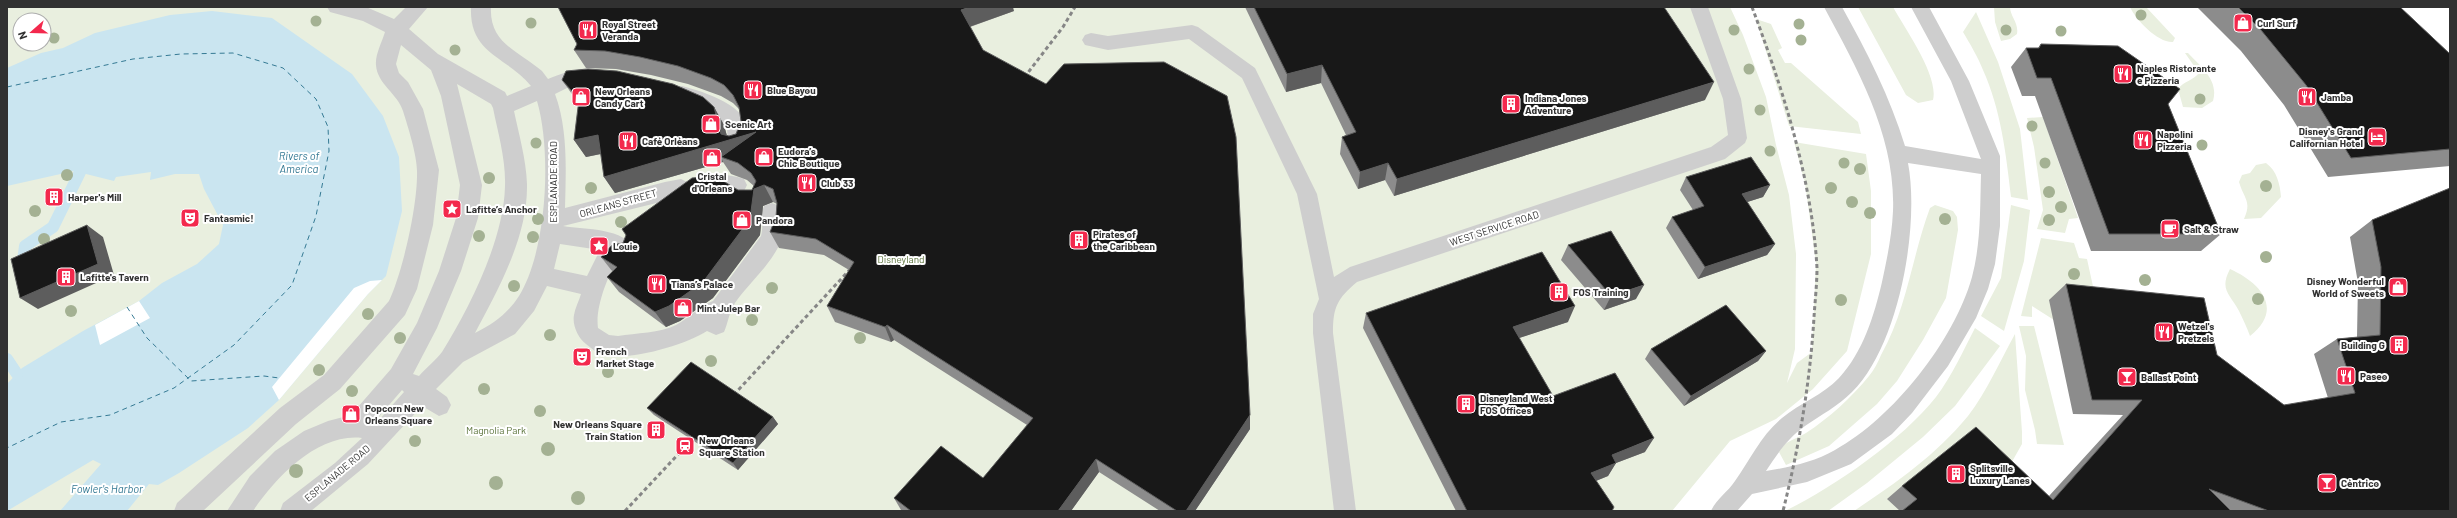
<svg xmlns="http://www.w3.org/2000/svg" width="2457" height="518" viewBox="0 0 2457 518" font-family="Barlow,sans-serif">
<style>
.green{fill:#e9efdf;fill-rule:evenodd}
.water{fill:#cae5f0}
.pier{fill:#fff}
.lines{fill:none;stroke-linecap:round;stroke-linejoin:round}
.stream{stroke:#cae5f0;stroke-width:12}
.ferry{stroke:#357a94;stroke-width:1;stroke-dasharray:5 4;stroke-linecap:butt}
.lane{fill:#cecece;fill-rule:evenodd}
.street{fill:#cecece;fill-rule:evenodd}
.rail{stroke:#868686;stroke-width:3;stroke-dasharray:4 3;stroke-linecap:butt}
.tree{fill:#a4b193}
.wall{fill:#8c8c8c}
.shaded-wall{fill:#5d5d5d}
.building{fill:#181818;stroke:#5d5d5d}
.labels{text-anchor:middle;stroke-width:4;stroke-linejoin:round;paint-order:stroke}
.poi-label{font-size:10px;font-weight:bold;fill:#313131;stroke:#fff;text-anchor:start}
.street-label{font-size:10px;fill:#313131;stroke:#fff}
.park-label{font-size:10px;fill:#5a723a;stroke:#fff}
.water-label{font-size:11px;font-style:italic;fill:#357a94;stroke:#fff}
</style>
<rect width="100%" height="100%" fill="#fff"/>
<!-- green -->
<path class="green" d="M7,7h1723l13,28 23,62 10,48 13,50 7,59 -1,95 -8,34 10,-20 15,-11 4,-89 -11,-80 -11,-41 72,12 5,37v63l-24,97 -34,38 -37,30 -46,22 -58,70h-1665zM20,20h24v24h-24z
M1858,7h35c12,22 46,69 40,93l-15,3 -12,-8z
M1994,7h16c0,9 9,16 7,27l-7,5 -9,2 -6,-19z
M2130,7h16l29,31 -2,4c-15,1 -37,-22 -43,-35z
M1976,12l22,50 22,67 8,71 -17,-3c-5,-43 -10,-87 -28,-127 -5,-13 -13,-26 -20,-38z
M1756,19l15,5 11,24 -4,2 7,13h6l67,59 3,12 -72,-8z
M2185,53h3c13,14 31,27 25,48l-11,7 -19,-1 -5,-18c6,-8 16,-9 21,-16z
M2043,117l35,101 -9,1 -4,14 -28,-4 6,-19 -9,-63 -7,-29z
M2266,163c11,8 14,21 15,34l-20,21 -17,1c8,-18 0,-20 -5,-37l3,-7 8,-2 6,-8z
M1935,205l18,6 4,6 1,13 -12,68 -23,42 -26,41 -20,23 -48,42 -43,19 -7,-13c6,-12 16,-12 27,-19 23,-15 45,-35 63,-57 5,-6 9,-14 12,-21 26,-46 31,-99 49,-147z
M2011,205l19,5 -6,51 -20,70 -23,-15 20,-38z
M2041,238l33,5 5,15 8,1 7,32 -40,29 -22,-14v11l-11,-1z
M2230,269c31,14 54,40 20,67 -3,-8 -7,-17 -11,-25 -9,-17 -20,-21 -9,-42z
M2019,326h15l30,119 -27,-1 -2,-14 -10,-40 1,-34z
M1975,328l25,18 -45,60 -32,31 -56,46 -39,28h-43c49,-24 117,-71 151,-114 16,-21 27,-46 39,-69z
M2015,334l7,98v12l-13,23 -109,44h-46c42,-28 82,-56 114,-95 19,-25 32,-55 47,-82z"/>
<!-- water -->
<path class="water" d="M212,11l60,7 80,56 31,42 16,41 3,54 -16,65 -18,18 -89,106 -31,28 -69,45 -21,12 -9,-1 -22,27h-67l41,-47 -8,-4 -86,51v-127l15,-16 61,-37 56,-30 23,-18 35,-19 22,-20 4,-19 -19,-36 -5,-15h-24l-25,6 1,-8 -35,5 -2,4 -40,-10 -67,15v-118l34,-15 22,-5 32,-15 75,-18z"/>
<!-- pier -->
<path class="pier" d="M382,280l-14,14 -89,106 -7,-13 82,-99 16,-7z
M139,301l11,17 -50,27 -5,-20z"/>
<g class="lines">
<!-- stream -->
<path class="stream" d="M22,268l3,-22 28,-19 27,-55
M7,359l10,15"/>
<!-- ferry -->
<path class="ferry" d="M7,87l126,-28 48,-5 52,-1 50,15 33,31 12,28 1,24 -13,65 -24,69 -58,60 -60,43 -64,27 -49,7 -54,26
M127,307l20,31 44,43 73,-5 15,2"/>
<!-- lane -->
<path class="lane" d="M1690,7h18l33,92 6,39 -2,5 -20,16 -368,123c-20,17 -24,25 -24,51l23,178h-22l-21,-178v-19l6,-15 -22,-105 -55,-116 -53,-39 -81,11 -23,-5 -3,-5 3,-5 6,-2 17,3 84,-11 6,2 57,41 62,126 17,83 16,-10 361,-120 17,-12 -5,-36z
M1824,7h18c25,45 48,90 63,139l76,13 -30,-78 -40,-74h18l40,74 31,75v70l-5,38 -7,25 -12,29 -28,48 -36,47 -20,21 -41,30 -44,18 -55,12 -15,17h-26c5,-12 17,-19 24,-30 15,-21 26,-46 47,-63 18,-15 41,-23 57,-40 24,-26 35,-62 43,-96 5,-23 10,-47 11,-71 3,-74 -35,-141 -69,-204zM1908,163l73,11c-1,35 0,69 -9,103 -18,64 -79,141 -137,173 -21,12 -45,17 -69,21 11,-17 22,-33 39,-45 16,-11 33,-20 47,-34 47,-46 68,-166 56,-229z"/>
<!-- street -->
<path class="street" d="M327,7h39l28,12 12,-12h22l-19,22 29,25 67,38 2,4 24,-10c-24,-30 -62,-31 -60,-79h20c-2,36 27,44 51,64l6,8c14,-6 36,-14 51,-9l3,6 -3,6 -32,6 -12,6c13,35 11,76 10,114l100,-26 16,-3 8,4 2,-4c17,-6 36,-6 53,0l3,6 -3,6c-9,3 -47,4 -53,-1l-2,4 -8,3 -118,29c23,4 61,1 73,25l-3,7 -8,2 -7,-2c-10,18 -23,49 -20,70l11,7 9,1c18,-3 42,-3 58,-11 14,-7 23,-20 37,-24l48,-65c3,-11 -1,-21 3,-30l8,-3 8,3c18,38 -26,69 -45,97 -6,9 -7,20 -11,29l-8,3 -9,-4c-22,14 -76,30 -103,24 -7,-2 -12,-6 -18,-11 -8,-6 -14,-19 -12,-29 1,-7 5,-14 7,-21l-34,-8 -13,25 -19,23 -52,28 -27,27 11,8 4,8 -4,8 -8,3 -17,-10 -54,58 -57,47h-31l3,-8 52,-40 27,-25c-44,-5 -86,39 -109,73h-26l23,-35 25,-25 29,-20 24,-10 23,-6 40,-46 26,-46 22,-52 17,-53 4,-33 -19,-89 -10,-26 -30,-25 -5,19 3,9 9,9 15,27 16,61 -6,55 -16,64 -12,26 -65,74 -44,35 -93,87h-29l3,-8 103,-95 44,-33 65,-74c14,-30 29,-97 28,-130 0,-16 -9,-44 -14,-60 -5,-17 -26,-27 -27,-46 -1,-10 6,-23 9,-33l-22,-11 -33,-9zM457,84l34,20 2,4c5,25 13,52 12,78 -1,53 -35,121 -63,166 -6,8 -16,16 -23,24l-6,-2 24,-46 24,-57 17,-53 4,-33zM537,101c15,51 10,150 -18,195 -11,17 -25,28 -44,37 24,-45 53,-97 52,-149 -1,-25 -8,-49 -13,-73zM560,244l40,6 -13,26 -33,-7zM402,390l2,2 -25,28 -2,-1z
M682,86c27,7 83,25 63,64l-7,2 -7,-2 -3,-6 -1,-17 -21,-17 -31,-10 -3,-6 3,-6z"/>
<!-- rail -->
<path class="rail" d="M1752,7c31,83 60,172 65,261 0,16 -2,33 -3,49 -4,66 -15,130 -31,194
M1020,83l43,-56 12,-20
M729,400l126,-136
M625,511l74,-79"/>
</g>
<!-- trees -->
<g class="tree">
<circle cx="2141" cy="15" r="5.5"/>
<circle cx="316" cy="21" r="5.5"/>
<circle cx="531" cy="23" r="5.5"/>
<circle cx="1799" cy="24" r="5.5"/>
<circle cx="1734" cy="30" r="5.5"/>
<circle cx="2006" cy="30" r="5.5"/>
<circle cx="2061" cy="31" r="5.5"/>
<circle cx="54" cy="38" r="5.5"/>
<circle cx="1801" cy="40" r="5.5"/>
<circle cx="455" cy="50" r="5.5"/>
<circle cx="1749" cy="69" r="5.5"/>
<circle cx="2200" cy="99" r="5.5"/>
<circle cx="1760" cy="110" r="5.5"/>
<circle cx="2032" cy="126" r="5.5"/>
<circle cx="536" cy="143" r="5.5"/>
<circle cx="2202" cy="145" r="5.5"/>
<circle cx="1770" cy="151" r="5.5"/>
<circle cx="1844" cy="163" r="5.5"/>
<circle cx="2045" cy="163" r="5.5"/>
<circle cx="1860" cy="169" r="6"/>
<circle cx="67" cy="175" r="6"/>
<circle cx="489" cy="178" r="6"/>
<circle cx="2266" cy="186" r="6"/>
<circle cx="591" cy="188" r="6"/>
<circle cx="1831" cy="188" r="6"/>
<circle cx="2049" cy="192" r="6"/>
<circle cx="1852" cy="202" r="6"/>
<circle cx="2061" cy="207" r="6"/>
<circle cx="35" cy="211" r="6"/>
<circle cx="1870" cy="213" r="6"/>
<circle cx="538" cy="219" r="6"/>
<circle cx="1945" cy="219" r="6"/>
<circle cx="2049" cy="220" r="6"/>
<circle cx="621" cy="222" r="6"/>
<circle cx="479" cy="236" r="6"/>
<circle cx="533" cy="237" r="6"/>
<circle cx="44" cy="239" r="6"/>
<circle cx="2266" cy="257" r="6"/>
<circle cx="2074" cy="274" r="6"/>
<circle cx="2145" cy="280" r="6"/>
<circle cx="514" cy="286" r="6"/>
<circle cx="772" cy="288" r="6"/>
<circle cx="2258" cy="299" r="6"/>
<circle cx="1841" cy="300" r="6"/>
<circle cx="71" cy="311" r="6"/>
<circle cx="368" cy="314" r="6"/>
<circle cx="752" cy="320" r="6"/>
<circle cx="550" cy="335" r="6"/>
<circle cx="400" cy="338" r="6"/>
<circle cx="860" cy="338" r="6"/>
<circle cx="711" cy="361" r="6"/>
<circle cx="319" cy="370" r="6"/>
<circle cx="608" cy="372" r="6"/>
<circle cx="484" cy="389" r="6"/>
<circle cx="352" cy="391" r="6"/>
<circle cx="540" cy="411" r="6"/>
<circle cx="415" cy="441" r="6"/>
<circle cx="548" cy="449" r="7"/>
<circle cx="296" cy="471" r="7"/>
<circle cx="496" cy="483" r="7"/>
<circle cx="578" cy="498" r="7"/>
</g>
<!-- wall -->
<path class="wall" d="M1245,7h419l41,93 -311,96 -9,-16 -27,9 -18,-35 2,-17 4,-2 -25,-52 -35,9z
M2197,7h203l50,47v112l-122,11 -44,-72 -43,-54z
M1014,11l-44,16 13,23 267,379 -55,82h-35l-61,-39 -28,39h-168l-2,-1 -7,-12 89,-20 44,-53 -133,-85 -3,2 -56,-20 -8,-16 22,-36 -25,-15 -45,-7 -9,-16 6,-15 1,-13 -4,-2 -10,4 -3,29 -47,63 -33,23 -14,6 -47,-35 -12,-15 5,-6 -11,-14 22,-14 115,-53h14l2,-4 -7,-6 -16,-6 -8,-12 -108,31 -11,-16 -3,-23 -15,3 -12,-17 5,-37 -5,-6 -12,-17 152,27 10,18 3,11h2l7,-2 5,-13 -1,-11 -7,-7 -12,-7 -33,-12 -37,-9 -35,-6 -30,-1 -12,-18z
M2041,44l127,60 53,130 -20,17h-110l-56,-155h-13l-11,-29 15,-19h12z
M1686,177l84,8 -7,12 -16,5 28,42 -8,11 -69,24 -32,-51 6,-11 21,-7 -13,-20z
M2372,220l78,291h-550l-13,-12 15,-13 147,10 74,-81 -50,-1 -24,-114 17,-16 151,71 67,50 44,-7 -14,-44 23,-15 20,-2 1,-54 -8,-46z
M1568,245l68,54 -32,11 -43,-50z
M1366,313l202,9 -49,16 34,58 92,56 -29,11 -8,13 -12,5 16,30h-156l-93,-183z
M1651,349l115,2 -8,10 -74,45 -39,-47z
M647,408l126,9 5,7 -40,46 -84,-55z"/>
<!-- shaded-wall -->
<path class="shaded-wall" d="M970,7h43l1,4 -48,17 -5,-18z
M1322,65l-1,18 -35,9 1,-18z
M1714,82l-9,18 -311,96 3,-17z
M714,107l10,18 4,15 28,-8 -35,25 2,5 -108,31 -11,-16 117,-43z
M598,135l12,17 -24,5 -12,-17z
M1388,163l-3,17 -27,9 2,-17z
M764,185l9,17 -10,4 -3,29 -47,63 -33,23 -14,6 -11,-15 99,-123z
M1770,185l-7,12 -28,9 7,-12z
M87,225l16,12 11,38 -76,34 -18,-11z
M1775,244l-8,11 -69,24 7,-12z
M1644,285l-8,14 -32,11 7,-14z
M1575,306l-7,16 -61,20 6,-15z
M887,325l7,15 -3,2 -6,-15z
M1766,351l-8,10 -74,45 7,-10z
M1250,415v14l-55,82h-9z
M773,417l5,7 -40,46 -5,-7z
M1654,438l-9,14 -29,11 -8,13 -25,10 8,-13 21,-18z
M1096,459l3,13 -28,39h-13z"/>
<!-- building -->
<path class="building" d="M558,7h412l-9,3 22,40 63,34 18,-20 100,-2 63,34 9,41 14,278 -64,96h-9l-81,-52 -38,52h-147l-17,-13 47,-52 42,32 50,-60 -146,-93 -2,2 -58,-21 27,-44 -38,-23 -46,-7 6,-15 1,-14 -4,-14 -9,-4 -10,4 -4,30 -47,63 -34,24 -14,6 -48,-35 10,-10 -16,-10 11,-12 11,-2 3,-8 -4,-6 70,-51 23,-2 23,14h14l4,-9 -5,-8 -13,-10 -17,-6 35,-25 -152,45 -6,-42 -24,5 5,-41 -17,-19 4,-9 22,-2 29,2 56,13 30,13 11,10 7,27 8,2 7,-2 5,-13 -2,-14 -6,-12 -9,-10 -13,-7 -33,-12 -38,-9 -35,-6 -31,-1 3,-6z
M1254,7h410l50,75 -317,97 -9,-16 -28,9 -18,-35 14,-5 -34,-67 -35,9z
M2238,7h162l50,47v95l-99,9 -45,-73 -45,-55z
M2041,44l77,2 62,43 -12,15 53,130h-112l-58,-156h-14l-11,-30h13z
M1751,157l19,28 -28,9 33,50 -70,23 -33,-50 32,-11 -18,-29z
M2450,188v323h-181l-60,-22 22,22h-329l15,-12 -15,-13 74,-59 77,73 89,-100h-50l-26,-116 138,14 13,57 67,50 71,-12 -18,-54 43,-4 1,-68 -9,-47z
M87,225l11,39 -78,34 -9,-39z
M1611,231l33,54 -33,11 -43,-51z
M1542,252l33,54 -62,21 40,69 62,-23 39,65 -42,17 4,8 -25,10 23,34 -2,4h-145l-101,-198z
M1726,305l40,46 -75,45 -40,-47z
M691,362l82,55 -40,46 -86,-55z"/>
<!-- icons -->
<defs>
<g id="shop-square" transform="scale(1)"><rect x="-9" y="-9" width="18" height="18" rx="4" fill="#f3294d" stroke="#fff"/><path d="M-5-2.5h2.3a2.7 3.5 0 0 1 5.4 0H5L5.5 6h-11ZM-1.5-2.5h3a1.5 2.3 0 0 0-3 0Z" fill="#fff"/></g>
<g id="restaurant-square" transform="scale(1)"><rect x="-9" y="-9" width="18" height="18" rx="4" fill="#f3294d" stroke="#fff"/><path d="M-5-6h1v4h1v-4h1v4h1v-4h1v5L-1.5 .5V6h-2V.5L-5-1ZM5-6V6H3V1.5H1.5Q1.5-4 5-6Z" fill="#fff"/></g>
<g id="building-square" transform="scale(1)"><rect x="-9" y="-9" width="18" height="18" rx="4" fill="#f3294d" stroke="#fff"/><path d="M-4-6H4V6H1V3H-1V6H-4ZM-2.5-4.3h1.7v1.8h-1.7ZM.8-4.3h1.7v1.8H.8ZM-2.5-1h1.7V.8h-1.7ZM.8-1h1.7V.8H.8Z" fill="#fff"/></g>
<g id="hotel-square" transform="scale(1)"><rect x="-9" y="-9" width="18" height="18" rx="4" fill="#f3294d" stroke="#fff"/><path d="M-6-4.5h1.5V1H6V5H4.5V3h-9V5H-6ZM-4 0a1.8 1.8 0 1 1 3.6 0ZM.5 0V-2.5h3Q6-2.5 6 0Z" fill="#fff"/></g>
<g id="sight-square" transform="scale(1)"><rect x="-9" y="-9" width="18" height="18" rx="4" fill="#f3294d" stroke="#fff"/><path d="M0-6L1.8-2.2L6-1.7L2.9 1.2L3.7 5.4L0 3.3L-3.7 5.4L-2.9 1.2L-6-1.7L-1.8-2.2Z" fill="#fff"/></g>
<g id="theatre-square" transform="scale(1)"><rect x="-9" y="-9" width="18" height="18" rx="4" fill="#f3294d" stroke="#fff"/><path d="M-5-5.5Q0-4 5-5.5V0Q5 5 0 6Q-5 5-5 0ZM-3.3-2.5H-1v1.5H-3.3ZM1-2.5H3.3v1.5H1ZM-2.8 1Q0 5.5 2.8 1Z" fill="#fff"/></g>
<g id="cafe-square" transform="scale(1)"><rect x="-9" y="-9" width="18" height="18" rx="4" fill="#f3294d" stroke="#fff"/><path d="M-5.5-4.5H6V0H3Q3 3.5 0 3.5H-2.5Q-5.5 3.5-5.5 0ZM3-3.2v2h1.7v-2ZM-6 4.5H4V6H-6Z" fill="#fff"/></g>
<g id="bar-square" transform="scale(1)"><rect x="-9" y="-9" width="18" height="18" rx="4" fill="#f3294d" stroke="#fff"/><path d="M-6-5H6L.8 .8V4.5H3.5V6h-7V4.5H-.8V.8Z" fill="#fff"/></g>
<g id="station-square" transform="scale(1)"><rect x="-9" y="-9" width="18" height="18" rx="4" fill="#f3294d" stroke="#fff"/><path d="M-3-6H3Q5-6 5-4V2Q5 4 3 4L4.5 6H3L1.5 4h-3L-3 6H-4.5L-3 4Q-5 4-5 2V-4Q-5-6-3-6ZM-3.5-4v3h7v-3ZM-3.5 1v1.5H-2V1ZM2 1v1.5H3.5V1Z" fill="#fff"/></g>
</defs>
<g fill-rule="evenodd">
<use href="#shop-square" x="2243" y="23"/>
<use href="#restaurant-square" x="588" y="30"/>
<use href="#restaurant-square" x="2123" y="74"/>
<use href="#restaurant-square" x="753" y="90"/>
<use href="#shop-square" x="581" y="97"/>
<use href="#restaurant-square" x="2307" y="97"/>
<use href="#building-square" x="1511" y="104"/>
<use href="#shop-square" x="711" y="124"/>
<use href="#hotel-square" x="2377" y="137"/>
<use href="#restaurant-square" x="2143" y="140"/>
<use href="#restaurant-square" x="628" y="141"/>
<use href="#shop-square" x="764" y="157"/>
<use href="#shop-square" x="712" y="158"/>
<use href="#restaurant-square" x="807" y="183"/>
<use href="#building-square" x="54" y="197"/>
<use href="#sight-square" x="452" y="209"/>
<use href="#theatre-square" x="190" y="218"/>
<use href="#shop-square" x="742" y="220"/>
<use href="#cafe-square" x="2170" y="229"/>
<use href="#building-square" x="1079" y="240"/>
<use href="#sight-square" x="599" y="246"/>
<use href="#building-square" x="66" y="277"/>
<use href="#restaurant-square" x="657" y="284"/>
<use href="#shop-square" x="2398" y="287"/>
<use href="#building-square" x="1559" y="292"/>
<use href="#shop-square" x="683" y="308"/>
<use href="#restaurant-square" x="2164" y="332"/>
<use href="#building-square" x="2399" y="345"/>
<use href="#theatre-square" x="582" y="357"/>
<use href="#restaurant-square" x="2346" y="376"/>
<use href="#bar-square" x="2127" y="377"/>
<use href="#building-square" x="1466" y="404"/>
<use href="#shop-square" x="351" y="414"/>
<use href="#building-square" x="656" y="430"/>
<use href="#station-square" x="685" y="446"/>
<use href="#building-square" x="1956" y="474"/>
<use href="#bar-square" x="2327" y="483"/>
</g>
<g class="labels">
<!-- poi labels -->
<g class="poi-label">
<text x="2257" y="27">Curl Surf</text>
<text x="602" y="28">Royal Street<tspan x="602" dy="12">Veranda</tspan></text>
<text x="2137" y="72">Naples Ristorante<tspan x="2137" dy="12">e Pizzeria</tspan></text>
<text x="767" y="94">Blue Bayou</text>
<text x="595" y="95">New Orleans<tspan x="595" dy="12">Candy Cart</tspan></text>
<text x="2321" y="101">Jamba</text>
<text x="1525" y="102">Indiana Jones<tspan x="1525" dy="12">Adventure</tspan></text>
<text x="725" y="128">Scenic Art</text>
<text x="2363" y="135" text-anchor="end">Disney's Grand<tspan x="2363" dy="12">Californian Hotel</tspan></text>
<text x="2157" y="138">Napolini<tspan x="2157" dy="12">Pizzeria</tspan></text>
<text x="642" y="145">Café Orléans</text>
<text x="778" y="155">Eudora’s<tspan x="778" dy="12">Chic Boutique</tspan></text>
<text x="712" y="180" text-anchor="middle">Cristal<tspan x="712" dy="12">d'Orleans</tspan></text>
<text x="821" y="187">Club 33</text>
<text x="68" y="201">Harper's Mill</text>
<text x="466" y="213">Lafitte’s Anchor</text>
<text x="204" y="222">Fantasmic!</text>
<text x="756" y="224">Pandora</text>
<text x="2184" y="233">Salt &amp; Straw</text>
<text x="1093" y="238">Pirates of<tspan x="1093" dy="12">the Caribbean</tspan></text>
<text x="613" y="250">Louie</text>
<text x="80" y="281">Lafitte's Tavern</text>
<text x="2384" y="285" text-anchor="end">Disney Wonderful<tspan x="2384" dy="12">World of Sweets</tspan></text>
<text x="671" y="288">Tiana’s Palace</text>
<text x="1573" y="296">FOS Training</text>
<text x="697" y="312">Mint Julep Bar</text>
<text x="2178" y="330">Wetzel's<tspan x="2178" dy="12">Pretzels</tspan></text>
<text x="2385" y="349" text-anchor="end">Building G</text>
<text x="596" y="355">French<tspan x="596" dy="12">Market Stage</tspan></text>
<text x="2360" y="380">Paseo</text>
<text x="2141" y="381">Ballast Point</text>
<text x="1480" y="402">Disneyland West<tspan x="1480" dy="12">FOS Offices</tspan></text>
<text x="365" y="412">Popcorn New<tspan x="365" dy="12">Orleans Square</tspan></text>
<text x="642" y="428" text-anchor="end">New Orleans Square<tspan x="642" dy="12">Train Station</tspan></text>
<text x="699" y="444">New Orleans<tspan x="699" dy="12">Square Station</tspan></text>
<text x="1970" y="472">Splitsville<tspan x="1970" dy="12">Luxury Lanes</tspan></text>
<text x="2341" y="487">Céntrico</text>
</g>
<!-- street labels -->
<g class="street-label">
<text transform="translate(553 182) rotate(-90)" y="4">ESPLANADE ROAD</text>
<text transform="translate(618 203) rotate(-16)" y="4">ORLEANS STREET</text>
<text transform="translate(1494 228) rotate(-18)" y="4">WEST SERVICE ROAD</text>
<text transform="translate(337 473) rotate(-40)" y="4">ESPLANADE ROAD</text>
</g>
<!-- park labels -->
<g class="park-label">
<text x="901" y="263">Disneyland</text>
<text x="496" y="434">Magnolia Park</text>
</g>
<!-- water labels -->
<g class="water-label">
<text x="299" y="160">Rivers of<tspan x="299" dy="13">America</tspan></text>
<text x="107" y="493">Fowler's Harbor</text>
</g>
</g>
<!-- border -->
<rect width="2457" height="518" fill="none" stroke="#313131" stroke-width="16"/>
<!-- north arrow -->
<g transform="translate(32 32) rotate(250)"><circle r="19" fill="#ffffff" stroke="#adadad"/>
<path d="M0-3L7 15L0 10L-7 15Z" fill="#f3294d"/>
<text y="-6" font-size="11" font-weight="bold" text-anchor="middle" fill="#313131">N</text>
</g>
</svg>
